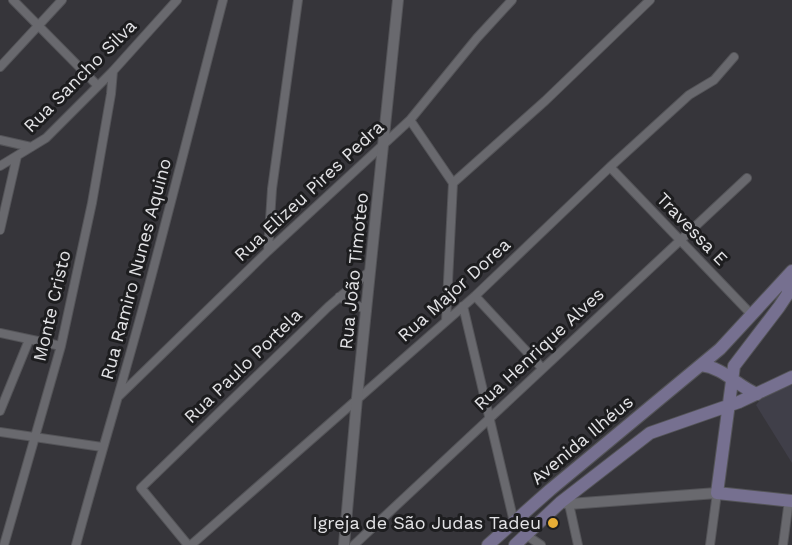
<svg xmlns="http://www.w3.org/2000/svg" width="792" height="545" viewBox="0 0 792 545" font-family="'Work Sans',sans-serif">
<style>
.built{fill:#403f49}
.lines{fill:none;stroke-linecap:round;stroke-linejoin:round}
.minor-casing{stroke:#545458;stroke-width:10}
.tertiary-casing{stroke:#545458;stroke-width:12}
.secondary-casing{stroke:#545458;stroke-width:14}
.minor{stroke:#69696e;stroke-width:8}
.tertiary{stroke:#69696e;stroke-width:10}
.secondary{stroke:#767090;stroke-width:12}
.poi-dot{fill:#e6ad36;stroke:#1d1d1f;stroke-width:2}
.labels{text-anchor:middle;stroke-width:6;stroke-linejoin:round;paint-order:stroke}
.street-label{font-size:18px;fill:#e3e3e6;stroke:#1d1d1f}
.poi-label{font-size:18px;fill:#e3e3e6;stroke:#1d1d1f;text-anchor:end}
</style>
<rect width="100%" height="100%" fill="#36353a"/>
<!-- built -->
<path class="built" d="M792,384v79l-36,-58 4,-5z"/>
<g class="lines">
<!-- minor casing -->
<g class="minor-casing">
<path id="minor" d="M13,0l85,86
M0,67l62,-67
M410,120l43,63 -7,138
M0,140l31,7
M0,166l46,-28 67,-67 64,-71
M610,167l141,147
M453,183l92,-82 105,-101
M0,230l17,-74
M268,251l4,-62 26,-189
M475,296l67,72
M339,297l28,13
M463,306l51,216
M0,333l61,13
M119,396l149,-145 142,-131 67,-82 35,-38
M0,411l29,-71
M0,432l102,15
M569,504l9,41
M526,535l15,10
M4,545l57,-199 31,-143 19,-109 2,-23
M76,545c22,-82 47,-163 69,-245 27,-100 52,-200 78,-300
M188,545l-47,-57 187,-181 43,-37
M191,545l284,-249 135,-129 79,-72 25,-15 20,-23
M354,545l393,-367
M710,545l7,-52
M783,545l6,-45"/>
</g>
<!-- tertiary casing -->
<g class="tertiary-casing">
<path id="tertiary" d="M561,502l8,2 148,-11
M344,545l13,-147 41,-398"/>
</g>
<!-- secondary casing -->
<g class="secondary-casing">
<path id="secondary" d="M792,279l-5,16 -8,12 -45,59 -17,127 75,8
M701,365c23,3 36,21 56,29
M488,545l62,-55 170,-141 72,-78
M515,545l46,-43 89,-69 89,-31 53,-25"/>
</g>
<!-- minor -->
<use href="#minor" class="minor"/>
<!-- tertiary -->
<use href="#tertiary" class="tertiary"/>
<!-- secondary -->
<use href="#secondary" class="secondary"/>
</g>
<!-- markers -->
<circle class="poi-dot" cx="553" cy="523" r="6"/>
<g class="labels">
<!-- street labels -->
<g class="street-label">
<text transform="translate(80 76) rotate(-45)" y="6">Rua Sancho Silva</text>
<text transform="translate(309 191) rotate(-43)" y="6">Rua Elizeu Pires Pedra</text>
<text transform="translate(692 229) rotate(46)" y="6">Travessa E</text>
<text transform="translate(136 269) rotate(-75)" y="6">Rua Ramiro Nunes Aquino</text>
<text transform="translate(354 271) rotate(-84)" y="6">Rua João Timoteo</text>
<text transform="translate(454 290) rotate(-42)" y="6">Rua Major Dorea</text>
<text transform="translate(52 306) rotate(-77)" y="6">Monte Cristo</text>
<text transform="translate(539 349) rotate(-43)" y="6">Rua Henrique Alves</text>
<text transform="translate(243 366) rotate(-44)" y="6">Rua Paulo Portela</text>
<text transform="translate(582 440) rotate(-40)" y="6">Avenida Ilhéus</text>
</g>
<!-- poi labels -->
<g class="poi-label">
<text x="541" y="529">Igreja de São Judas Tadeu</text>
</g>
</g>
</svg>
